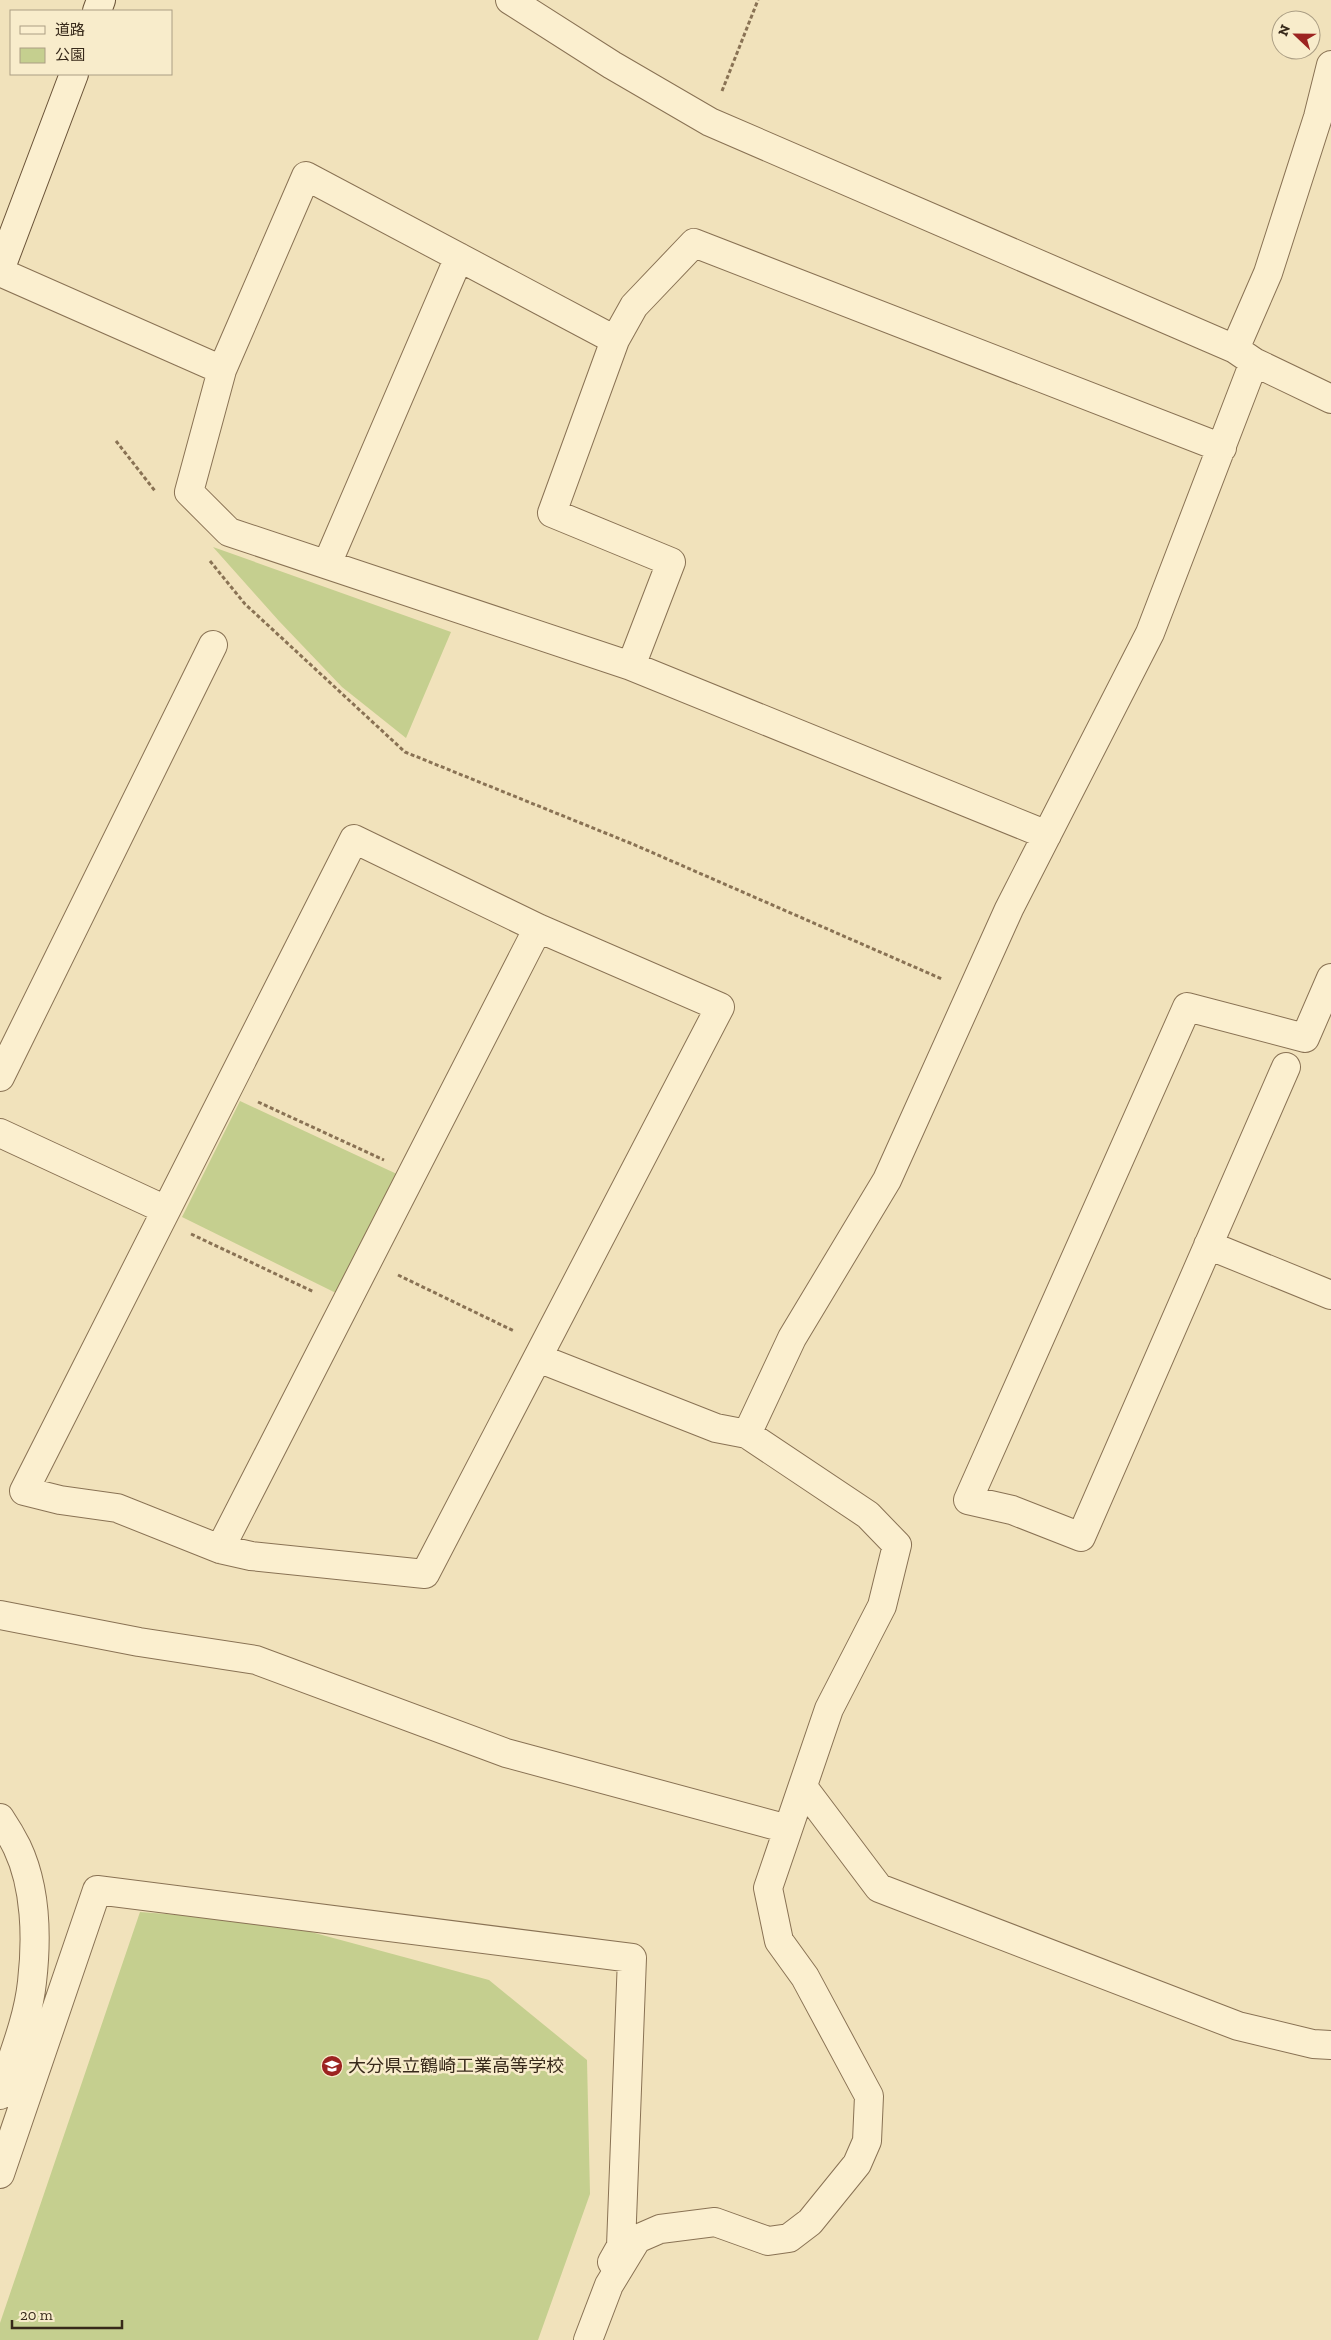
<svg xmlns="http://www.w3.org/2000/svg" width="1331" height="2340" viewBox="0 0 1331 2340" font-family="'Zilla Slab','Noto Sans JP',serif">
<style>
.green{fill:#c5cf8f}
.lines{fill:none;stroke-linecap:round;stroke-linejoin:round}
.street-casing{stroke:#897254;stroke-width:30}
.secondary-casing{stroke:#6a5338;stroke-width:30}
.path{stroke:#897254;stroke-width:3;stroke-dasharray:4 2.5;stroke-linecap:butt}
.street{stroke:#fbefcf;stroke-width:28}
.secondary{stroke:#fbefcf;stroke-width:28}
.labels{text-anchor:middle;stroke-width:5;stroke-linejoin:round;paint-order:stroke}
.poi-label{font-size:18px;fill:#37291a;stroke:#f8eccb;text-anchor:start}
</style>
<rect width="100%" height="100%" fill="#f1e2bb"/>
<!-- green -->
<path class="green" d="M213,547l238,85 -45,106 -64,-51 -63,-66z
M240,1101l159,74 -61,119 -156,-77z
M140,1912l134,10 215,58 98,80 3,134 -52,146h-538v-17z"/>
<g class="lines">
<!-- street casing -->
<g class="street-casing">
<path id="street" d="M510,0l102,65 98,57 525,227 19,13 77,37
M0,272l222,98
M615,340l-309,-164 -84,194 -33,122 40,40 402,134 416,169
M1235,349l33,-76 50,-156 13,-52
M327,564l132,-307
M631,666l40,-104 -119,-49 63,-173 19,-34 60,-63 528,205
M354,839l184,89 182,79 -295,567 -174,-18 -31,-7 -103,-41 -57,-8 -36,-9z
M1286,1067l-205,470 -69,-27 -44,-10 219,-493 118,31 26,-60
M0,1077l213,-432
M0,1133l166,77
M1208,1245l123,50
M538,1358l178,70 31,6 121,81 29,30 -15,61 -53,103 -61,179 11,53 26,36 64,119 -2,45 -10,23 -47,58 -21,16 -21,3 -53,-19 -55,7 -23,10 -28,46 -21,55
M747,1434l45,-96 95,-158 122,-271 141,-276 104,-271
M220,1549l318,-621
M0,1615l139,27 117,18 250,93 282,76
M803,1787l76,101 359,138 75,18 18,1
M0,1818c6,9 12,19 17,29 19,40 20,92 15,135 -4,38 -20,76 -32,113
M0,2174l97,-284 535,68 -11,288 -9,16"/>
</g>
<!-- secondary casing -->
<g class="secondary-casing">
<path id="secondary" d="M97,11l4,-11
M0,270l74,-196"/>
</g>
<!-- path -->
<path class="path" d="M722,91l36,-91
M116,441l39,50
M210,561l35,43 160,148 230,93 307,134
M258,1102l126,58
M191,1234l123,58
M398,1275l116,56"/>
<!-- street -->
<use href="#street" class="street"/>
<!-- secondary -->
<use href="#secondary" class="secondary"/>
</g>
<!-- icons -->
<defs>
<g id="school-disc" transform="scale(1.125)"><circle r="9.5" fill="#9c2320" stroke="#f8eccb"/><path d="M0-5L7-2L0 1L-7-2ZM-4 1L0 2.5L4 1V4Q0 6-4 4Z" fill="#fff"/></g>
</defs>
<g fill-rule="evenodd">
<use href="#school-disc" x="332" y="2066"/>
</g>
<g class="labels">
<!-- poi labels -->
<g class="poi-label">
<text x="348" y="2072">大分県立鶴崎工業高等学校</text>
</g>
</g>
<!-- legend -->
<rect x="10" y="10" width="162" height="65" fill="#f8eccb" stroke="#ab9e84"/>
<rect x="20" y="26" width="25" height="8" fill="#fbefcf" stroke="#ab9e84"/>
<text x="55" y="35" font-size="15" fill="#37291a">道路</text>
<rect x="20" y="48" width="25" height="15" fill="#c5cf8f" stroke="#ab9e84"/>
<text x="55" y="60" font-size="15" fill="#37291a">公園</text>
<!-- north arrow -->
<g transform="translate(1296 35) rotate(292)"><circle r="24" fill="#f8eccb" stroke="#ab9e84"/>
<path d="M0-4L9 19L0 12L-9 19Z" fill="#9c2320"/>
<text y="-8" font-size="14" font-weight="bold" text-anchor="middle" fill="#37291a">N</text>
</g>
<!-- scale -->
<path d="M12 2320v8h110v-8" fill="none" stroke="#37291a" stroke-width="2.5"/>
<text x="20" y="2320" font-size="15" fill="#37291a" stroke="#f8eccb" stroke-width="4" paint-order="stroke">20 m</text>
</svg>
